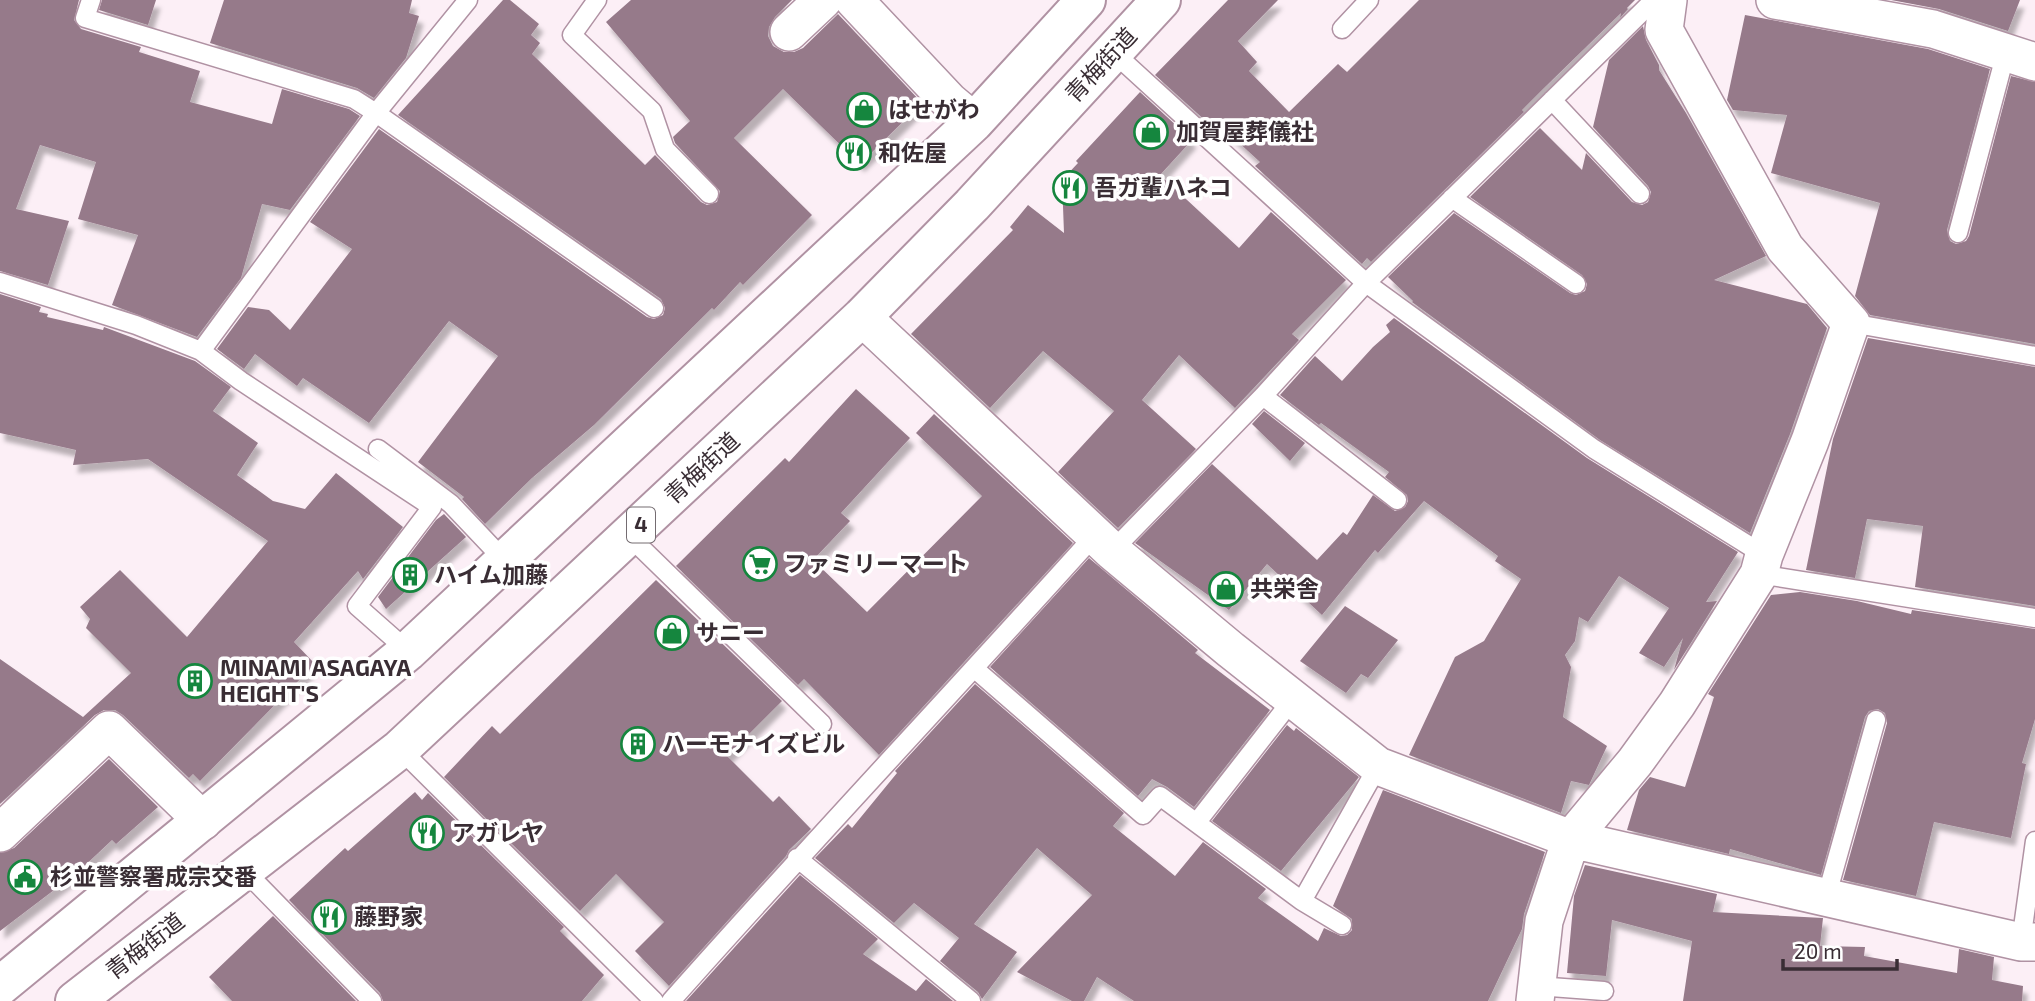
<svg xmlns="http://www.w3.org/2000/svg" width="2035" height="1001" viewBox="0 0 2035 1001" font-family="'Exo 2','Noto Sans JP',sans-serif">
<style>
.building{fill:#967a8a;filter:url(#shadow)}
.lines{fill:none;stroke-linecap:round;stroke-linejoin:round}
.lane-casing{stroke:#b092a3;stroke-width:21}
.street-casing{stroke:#b092a3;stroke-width:40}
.primary-casing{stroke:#b092a3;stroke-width:42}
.lane{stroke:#fff;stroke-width:18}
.street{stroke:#fff;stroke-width:37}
.primary{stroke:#fff;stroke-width:38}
.labels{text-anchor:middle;stroke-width:7;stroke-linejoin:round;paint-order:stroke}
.shield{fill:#fff;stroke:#746c71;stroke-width:2}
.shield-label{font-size:21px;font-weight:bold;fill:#392d34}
.street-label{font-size:23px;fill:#392d34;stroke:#fff}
.poi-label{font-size:23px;font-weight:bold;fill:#392d34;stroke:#fff;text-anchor:start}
</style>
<defs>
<filter id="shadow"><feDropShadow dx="4.5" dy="8" stdDeviation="2" flood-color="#0004"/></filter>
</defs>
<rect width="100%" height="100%" fill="#fceff6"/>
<!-- building -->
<path class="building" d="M0,0h79l-5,20 7,9 60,18 -2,5 61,19 -10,31 82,22 10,-35 67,20 11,7 -70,94 -28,-6 -21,74 -44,59 -85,-32 26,-70 -60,-16 18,-57 -56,-17 -24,64 53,12 -21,64 -48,-14z
M102,0h54l-8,25 -49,-15z
M224,0h188l-3,13 10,3 -13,42 -32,40 -17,-10 -147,-45z
M503,0h7l29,24 -8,11 9,8 -8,11 113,111 10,-10 46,47 6,3 10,-3 3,-11 -45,-48 -2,-6 17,-16 -84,-99 25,-22h161l-17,17 -6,10 -1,9 5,10 11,6h10l9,-4 35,-34 84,89 -62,61 -77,-75 -49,49 78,77 -69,70 -3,-3 -26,28 -2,-2 -118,117 -62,53 -47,46 -23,-25 2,-2 -46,-35 80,-106 -49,-35 -80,102 -66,-45 -6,8 -42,-32 -11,15 -27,-20 31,-42 21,3 21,20 62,-81 -42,-27 69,-93 268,188 7,2 9,-4 2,-7 -4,-9 -263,-184z
M1228,0h50l-40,41 19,21 -8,9 40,41 49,-48 9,8 72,-72h216l-8,8 1,1 -8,9 1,-5 -77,75 -22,22 2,2 -153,150 -4,-4 -5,6 -107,-98 5,-4 -48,-44 -4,5 -53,-48z
M1891,0h129l-12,31 -69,-22z
M1745,15l183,34 62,20 -43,161 3,11 6,3 10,-3 3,-5 42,-160 24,6v262l-165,-29 -15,-19 25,-93 -109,-30 16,-58 -54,-5 -6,-10z
M1643,26l3,14 13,25v5l27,43 80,143 -52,24 93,24 20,24 -37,106 -40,99 -150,-93 -188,-138 1,-1 -25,-24 66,-64 116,80 6,2 9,-4 2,-7 -5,-9 -112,-78 70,-69 42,42 4,-17 46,49 10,3 6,-3 3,-10 -3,-6 -55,-59 16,-67z
M1140,92l52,48 -32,35 79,73 32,-36 75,68 -54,54 7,6 -64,68 -56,-53 -37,45 54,49 -78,79 -60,-56 56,-61 -71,-60 -53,57 -79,-74 102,-104 -3,-3 18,-22 36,28 -2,-53 16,-17 -2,-2z
M0,294l41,13 -2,5 9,2 -1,3 56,13 1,-3 91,34 36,26 -18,24 45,32 -21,32 36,26 32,8 31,-36 67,54 -40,52 -5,-8 -64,71 21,22 -115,117 -7,-7 -4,4 -66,-63 -8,-5h-11l-9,5 -95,89v-145l83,58 48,-44 -45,-45 4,-9 -10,-12 40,-37 67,67 81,-96 -120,-82 -75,6 3,-15 -76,-17z
M1394,318l193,140 151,94 -32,50 11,-1 -43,69 9,-32 -19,29 -25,-14 30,-45 -50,-32 -31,46 -9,-5 -4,24 -10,14 6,12 -8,50 44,29 -18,39 -18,-4 -10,32 -152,-58 46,-98 29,-16 37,-62 -26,-18 3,-5 -74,-55 -46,52 -3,-3 -53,65 -55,-51 -38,46 -94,-67 77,-79 105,96 26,-28 4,3 26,-40 22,16 10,-4 3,-6 -1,-6 -22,-18 4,-5 -68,-49 -2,2 -39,-30 35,-39 27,25 31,-34 17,-15 -4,-7z
M1868,338l167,29v239l-120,-19 8,-61 -56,-7 -12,59 -49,-8 27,-131z
M856,389l54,49 -69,75 9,8 -37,39 54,52 115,-116 -66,-63 18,-19 139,129 -194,212 -75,-76 -6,6 -122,-119 109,-108 4,4z
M1264,411l41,32 -15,18 -38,-37z
M444,514l22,23 -80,72 -8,-12 58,-77z
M1089,558l109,92 -3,3 75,57 -76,97 -27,-20 -15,-8 -14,17 -148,-129z
M656,580l126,121 -55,55 46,46 6,-6 32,33 -22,21 -3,6 -117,130 -34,-35 29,-29 -48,-48 -36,37 -136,-134 48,-51 8,8z
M1800,592l57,9 54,13 1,-4 123,19v90l-13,44 4,1 -15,74 -77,-16 -18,74 -73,-16 44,-157 -2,-10 -7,-4 -9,2 -4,6 -44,158 -91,-26 -1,5 -102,-24 12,-40 11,-13 35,10 29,-90 -6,-3 63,-99z
M1345,606l53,34 -30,38 -7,-4 -15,19 -46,-32z
M975,684l149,129 -11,13 62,50 28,-34 63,47 -8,9 60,43 6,-13 17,8 6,-1 5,-5v-11l-19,-13 50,-116 162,62 -21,62 -2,15 -34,72h-354l-37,-24 -13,24h-12l-55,-29 75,-77 -55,-47 -63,76 43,28 -35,47 -4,-7 -38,-31 19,-23 -45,-35 -20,20 -79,-65 33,-34 4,4 45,-55 -2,-2z
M1287,725l7,6 2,-3 63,49 -78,94 -69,-50z
M109,759l49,48 -42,37 -4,-4 -33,31 -79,60v-78l14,-5z
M415,792l7,8 6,-7 136,134 -4,4 44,44 -22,26h-199l-3,-8 -91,-93 56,-52 3,3z
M1585,865l132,29 -4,18 110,6 -3,28 45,1 -1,9 93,17 2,-24 35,8 -2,23 31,6 -1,15h-339l9,-60 -80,-21 -6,56 -39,-3 7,-77z
M800,875l78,64 -15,15 53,37 10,-12 27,22h-267z
M273,916l83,85h-124l-23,-24z"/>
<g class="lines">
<!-- lane casing -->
<g class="lane-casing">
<path id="lane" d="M91,0l-6,18 269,81 22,14 278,195
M597,0l-25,35 80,76 13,38 44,45
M1342,29l27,-29
M1113,52l253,231 228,166 170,106
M1552,100l88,94
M1452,198l124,86
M1958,233l48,-181
M0,282l136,43 65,26 40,30 191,126 -75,99 51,45
M1851,323l184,33
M201,351l175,-238 92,-113
M1263,396l134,104
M378,449l73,55 54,57
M629,536l193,188
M1112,551l151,-155 103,-113 288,-283
M1759,574l276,44
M975,669l168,146 17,-19 142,105
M400,749l254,252
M1197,822l96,-123
M797,858l174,143
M243,869l129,132
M1826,898l50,-178
M1342,925l-40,-24 76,-135
M2021,942l14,-101
M1537,986l67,5
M671,1001c139,-157 283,-309 423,-465"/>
</g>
<!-- street casing -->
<g class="street-casing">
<path id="street" d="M854,0l95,101 25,21
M1775,0l158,29 102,33
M789,32l34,-32
M862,317l250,234 119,99 147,116 193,73 450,103h14
M0,833l109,-103 94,91
M1535,1001l9,-80 27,-82 64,-77 42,-58 82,-130 5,-19 46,-114 41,-118 -66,-75 -121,-218 4,-30"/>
</g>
<!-- primary casing -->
<g class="primary-casing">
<path id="primary" d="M0,986l408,-335 566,-529 112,-122
M75,1001l325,-252 462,-432 110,-112 189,-205"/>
</g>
<!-- lane -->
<use href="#lane" class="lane"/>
<!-- street -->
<use href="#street" class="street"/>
<!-- primary -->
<use href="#primary" class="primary"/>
</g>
<!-- icons -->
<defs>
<g id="shop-ring" transform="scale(1.75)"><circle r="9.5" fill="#fff" stroke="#15863e" stroke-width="1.5"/><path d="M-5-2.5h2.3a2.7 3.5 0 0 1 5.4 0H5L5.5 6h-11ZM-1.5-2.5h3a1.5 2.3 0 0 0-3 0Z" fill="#15863e"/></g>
<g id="restaurant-ring" transform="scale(1.75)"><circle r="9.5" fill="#fff" stroke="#15863e" stroke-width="1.5"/><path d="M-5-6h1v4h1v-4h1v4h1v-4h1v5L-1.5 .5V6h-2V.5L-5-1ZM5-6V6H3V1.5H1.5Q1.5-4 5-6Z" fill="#15863e"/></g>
<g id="supermarket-ring" transform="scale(1.75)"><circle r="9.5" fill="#fff" stroke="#15863e" stroke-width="1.5"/><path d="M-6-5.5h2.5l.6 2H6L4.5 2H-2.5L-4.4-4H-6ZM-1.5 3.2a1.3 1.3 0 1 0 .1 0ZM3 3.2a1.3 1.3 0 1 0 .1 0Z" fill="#15863e"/></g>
<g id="building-ring" transform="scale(1.75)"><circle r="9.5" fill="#fff" stroke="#15863e" stroke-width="1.5"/><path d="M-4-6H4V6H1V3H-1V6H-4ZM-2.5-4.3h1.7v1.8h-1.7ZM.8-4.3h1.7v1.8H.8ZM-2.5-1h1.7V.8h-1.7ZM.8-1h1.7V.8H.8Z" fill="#15863e"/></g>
<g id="civic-ring" transform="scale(1.75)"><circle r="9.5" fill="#fff" stroke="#15863e" stroke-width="1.5"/><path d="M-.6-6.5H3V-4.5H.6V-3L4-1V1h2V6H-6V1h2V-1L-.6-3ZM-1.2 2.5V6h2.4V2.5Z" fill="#15863e"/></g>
</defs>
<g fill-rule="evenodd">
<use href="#shop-ring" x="864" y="110"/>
<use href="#shop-ring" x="1151" y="132"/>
<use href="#restaurant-ring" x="854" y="153"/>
<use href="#restaurant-ring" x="1070" y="188"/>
<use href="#supermarket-ring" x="760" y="564"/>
<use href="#building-ring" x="410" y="575"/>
<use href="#shop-ring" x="1226" y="589"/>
<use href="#shop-ring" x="672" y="633"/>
<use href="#building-ring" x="195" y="681"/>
<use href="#building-ring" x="638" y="744"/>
<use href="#restaurant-ring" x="427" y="833"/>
<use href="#civic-ring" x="25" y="877"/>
<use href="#restaurant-ring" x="329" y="917"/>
</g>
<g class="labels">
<!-- shield labels -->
<rect class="shield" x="627" y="507.5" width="28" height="35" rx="5"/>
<g class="shield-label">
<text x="641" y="532">4</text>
</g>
<!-- street labels -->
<g class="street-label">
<text transform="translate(1101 65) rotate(-47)" y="8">青梅街道</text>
<text transform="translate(702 468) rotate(-43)" y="8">青梅街道</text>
<text transform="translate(145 946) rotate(-38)" y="8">青梅街道</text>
</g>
<!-- poi labels -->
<g class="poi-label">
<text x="888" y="118">はせがわ</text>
<text x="1176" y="140">加賀屋葬儀社</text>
<text x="878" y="161">和佐屋</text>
<text x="1094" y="196">吾ガ輩ハネコ</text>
<text x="784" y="572">ファミリーマート</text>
<text x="434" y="583">ハイム加藤</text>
<text x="1250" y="597">共栄舎</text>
<text x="696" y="641">サニー</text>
<text x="220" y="676">MINAMI ASAGAYA<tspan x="220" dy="26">HEIGHT'S</tspan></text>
<text x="662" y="752">ハーモナイズビル</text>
<text x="452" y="841">アガレヤ</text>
<text x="50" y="885">杉並警察署成宗交番</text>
<text x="354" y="925">藤野家</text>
</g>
</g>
<!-- scale -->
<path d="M1783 959v10h114v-10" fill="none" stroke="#392d34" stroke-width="3.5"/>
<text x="1794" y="959" font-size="21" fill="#392d34" stroke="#ffffff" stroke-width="5" paint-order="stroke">20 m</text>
</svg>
